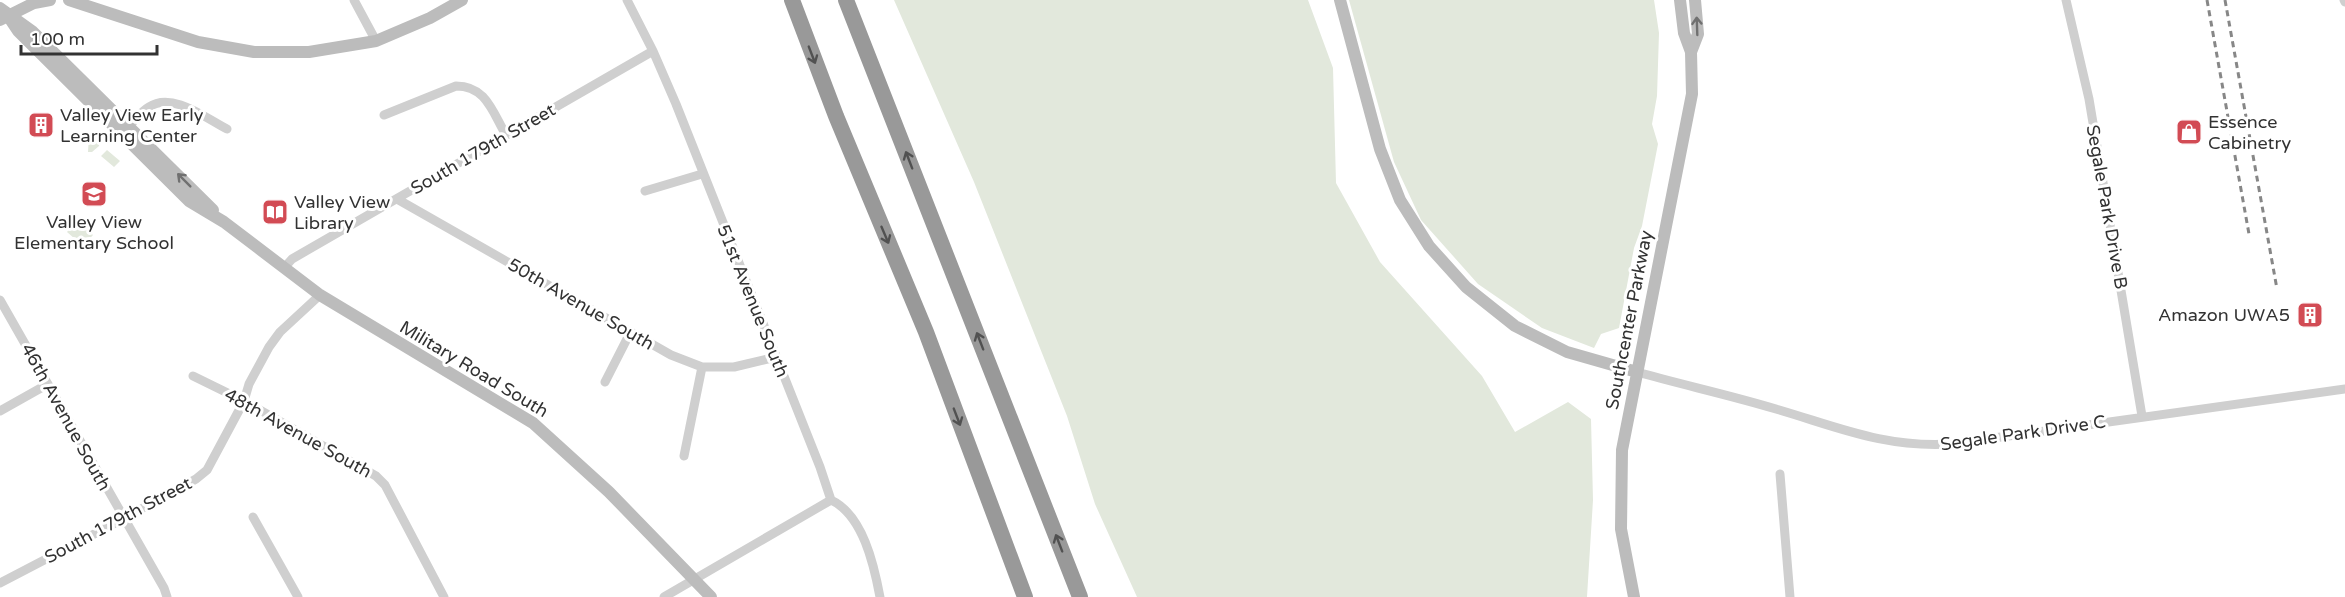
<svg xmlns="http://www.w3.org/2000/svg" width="2345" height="597" viewBox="0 0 2345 597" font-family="'Varela Round',sans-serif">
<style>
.green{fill:#e2e8dc}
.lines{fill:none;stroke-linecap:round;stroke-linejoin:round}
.street{stroke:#cfcfcf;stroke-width:9}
.secondary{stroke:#bcbcbc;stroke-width:12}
.highway{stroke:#999;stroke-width:16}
.rail{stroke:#878787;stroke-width:3;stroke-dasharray:6 4.5;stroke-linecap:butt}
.oneway{stroke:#707070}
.oneway2{stroke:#515151}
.labels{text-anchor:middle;stroke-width:6;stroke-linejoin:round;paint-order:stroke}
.poi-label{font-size:18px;fill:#323232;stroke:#fff;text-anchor:start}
.street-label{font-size:18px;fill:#323232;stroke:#fff}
</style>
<rect width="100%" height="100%" fill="#fff"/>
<!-- green -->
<path class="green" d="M894,0h414l25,68 3,115 44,79 102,114 33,56 53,-30 23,17 2,81 -6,97h-450l-42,-93 -28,-88 -93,-234z
M1349,0h305l5,33 -2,63 -5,28 6,20 -16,82 -8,22 -15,80 -18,6 -7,14 -52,-20 -64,-44 -57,-64 -27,-58z
M94,132l7,6 -2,8 -7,6h-4l1,-17z
M107,150l13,11 -6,6 -13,-11z
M77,220l16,15 -10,11 -16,-14z"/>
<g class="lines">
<!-- street -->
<path class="street" d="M354,0l22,41
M627,0l26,51 23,53 144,363 11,33c32,15 43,65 49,97
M2066,0l23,99 53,317
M2344,0l1,2
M384,115l72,-29c30,0 36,25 50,49
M125,130c8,-7 15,-18 24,-23 23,-16 58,12 78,22
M645,191l57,-17
M397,199l274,156 31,12h32l42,-10
M284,268l8,-9 361,-208
M0,300l164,288 3,9
M1637,372c46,13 93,23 139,37 62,18 108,39 175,35l394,-55
M193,376l51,25 132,75 9,9 59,112
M605,382l25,-49
M0,411l48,-27
M684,456l18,-89
M1780,474l10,123
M253,517l45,80
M0,583l123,-64 73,-40 11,-9 37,-69 5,-17 20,-37 11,-15 40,-37
M664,597l167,-97"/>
<!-- secondary -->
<path class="secondary" d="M69,0l129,42 56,10h55l67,-11 54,-23 32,-18
M1340,0l40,149 20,51 29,46 37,41 49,39 52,26 70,20
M0,8l32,23 181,179
M8,16l10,15 171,170 35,21 96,73 213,128 76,69 102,105
M0,20l34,-17 16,-3
M1691,52l7,-18 -3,-34
M1634,597l-13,-68 1,-79 70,-356 -1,-42 -7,-19 -4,-33"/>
<!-- highway -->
<path class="highway" d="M792,0l44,116 90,216 99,265
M846,0l234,597"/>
<!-- rail -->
<path class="rail" d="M2207,0l42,234
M2225,0l52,289"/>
</g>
<!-- one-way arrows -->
<defs><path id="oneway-shaft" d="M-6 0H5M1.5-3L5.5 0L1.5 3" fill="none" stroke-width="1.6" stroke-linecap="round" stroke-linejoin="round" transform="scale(1.5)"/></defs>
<g class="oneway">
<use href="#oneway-shaft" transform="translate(1697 26) rotate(-92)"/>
<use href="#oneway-shaft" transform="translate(184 180) rotate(-135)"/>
</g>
<g class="oneway2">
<use href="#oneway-shaft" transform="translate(812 55) rotate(69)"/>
<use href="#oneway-shaft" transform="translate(909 160) rotate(-111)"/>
<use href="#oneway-shaft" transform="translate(885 235) rotate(67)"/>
<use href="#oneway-shaft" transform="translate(980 341) rotate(-111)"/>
<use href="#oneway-shaft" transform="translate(957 417) rotate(69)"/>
<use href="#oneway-shaft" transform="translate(1059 543) rotate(-111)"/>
</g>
<!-- icons -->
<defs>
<g id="building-square" transform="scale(1.35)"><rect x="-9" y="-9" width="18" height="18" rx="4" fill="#d24b54" stroke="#fff"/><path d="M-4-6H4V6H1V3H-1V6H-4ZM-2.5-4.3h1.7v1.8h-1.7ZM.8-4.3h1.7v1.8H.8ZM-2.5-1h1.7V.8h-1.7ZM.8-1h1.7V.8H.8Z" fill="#fff"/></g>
<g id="shop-square" transform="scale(1.35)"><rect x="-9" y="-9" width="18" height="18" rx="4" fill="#d24b54" stroke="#fff"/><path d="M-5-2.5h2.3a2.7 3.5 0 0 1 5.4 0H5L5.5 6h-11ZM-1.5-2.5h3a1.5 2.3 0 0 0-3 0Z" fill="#fff"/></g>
<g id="school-square" transform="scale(1.35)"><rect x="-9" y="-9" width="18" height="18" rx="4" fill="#d24b54" stroke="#fff"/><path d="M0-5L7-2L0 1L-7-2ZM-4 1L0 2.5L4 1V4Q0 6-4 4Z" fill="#fff"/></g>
<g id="library-square" transform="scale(1.35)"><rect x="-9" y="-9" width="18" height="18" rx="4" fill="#d24b54" stroke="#fff"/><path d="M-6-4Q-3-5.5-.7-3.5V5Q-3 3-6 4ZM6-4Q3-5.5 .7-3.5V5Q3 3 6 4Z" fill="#fff"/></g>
</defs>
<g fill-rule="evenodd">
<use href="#building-square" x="41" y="125"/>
<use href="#shop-square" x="2189" y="132"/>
<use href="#school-square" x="94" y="194"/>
<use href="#library-square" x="275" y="212"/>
<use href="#building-square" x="2310" y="315"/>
</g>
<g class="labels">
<!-- poi labels -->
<g class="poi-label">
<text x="60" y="121">Valley View Early<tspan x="60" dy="21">Learning Center</tspan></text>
<text x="2208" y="128">Essence<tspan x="2208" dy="21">Cabinetry</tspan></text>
<text x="294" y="208">Valley View<tspan x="294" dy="21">Library</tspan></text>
<text x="94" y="228" text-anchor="middle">Valley View<tspan x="94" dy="21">Elementary School</tspan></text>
<text x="2290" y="321" text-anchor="end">Amazon UWA5</text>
</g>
<!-- street labels -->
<g class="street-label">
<text transform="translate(483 149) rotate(-30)" y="6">South 179th Street</text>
<text transform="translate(2107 207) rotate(80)" y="6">Segale Park Drive B</text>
<text transform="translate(753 301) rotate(68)" y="6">51st Avenue South</text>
<text transform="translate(581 304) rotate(30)" y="6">50th Avenue South</text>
<text transform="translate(1629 320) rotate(-79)" y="6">Southcenter Parkway</text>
<text transform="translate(474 369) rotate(31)" y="6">Military Road South</text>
<text transform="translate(66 417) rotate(61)" y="6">46th Avenue South</text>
<text transform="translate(298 433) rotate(29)" y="6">48th Avenue South</text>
<text transform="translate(2023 433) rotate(-8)" y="6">Segale Park Drive C</text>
<text transform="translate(118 520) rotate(-28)" y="6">South 179th Street</text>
</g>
</g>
<!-- scale -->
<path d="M21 45v9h136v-9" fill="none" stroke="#323232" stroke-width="3"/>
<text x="30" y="45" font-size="18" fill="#323232" stroke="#ffffff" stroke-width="4.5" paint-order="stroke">100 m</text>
</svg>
